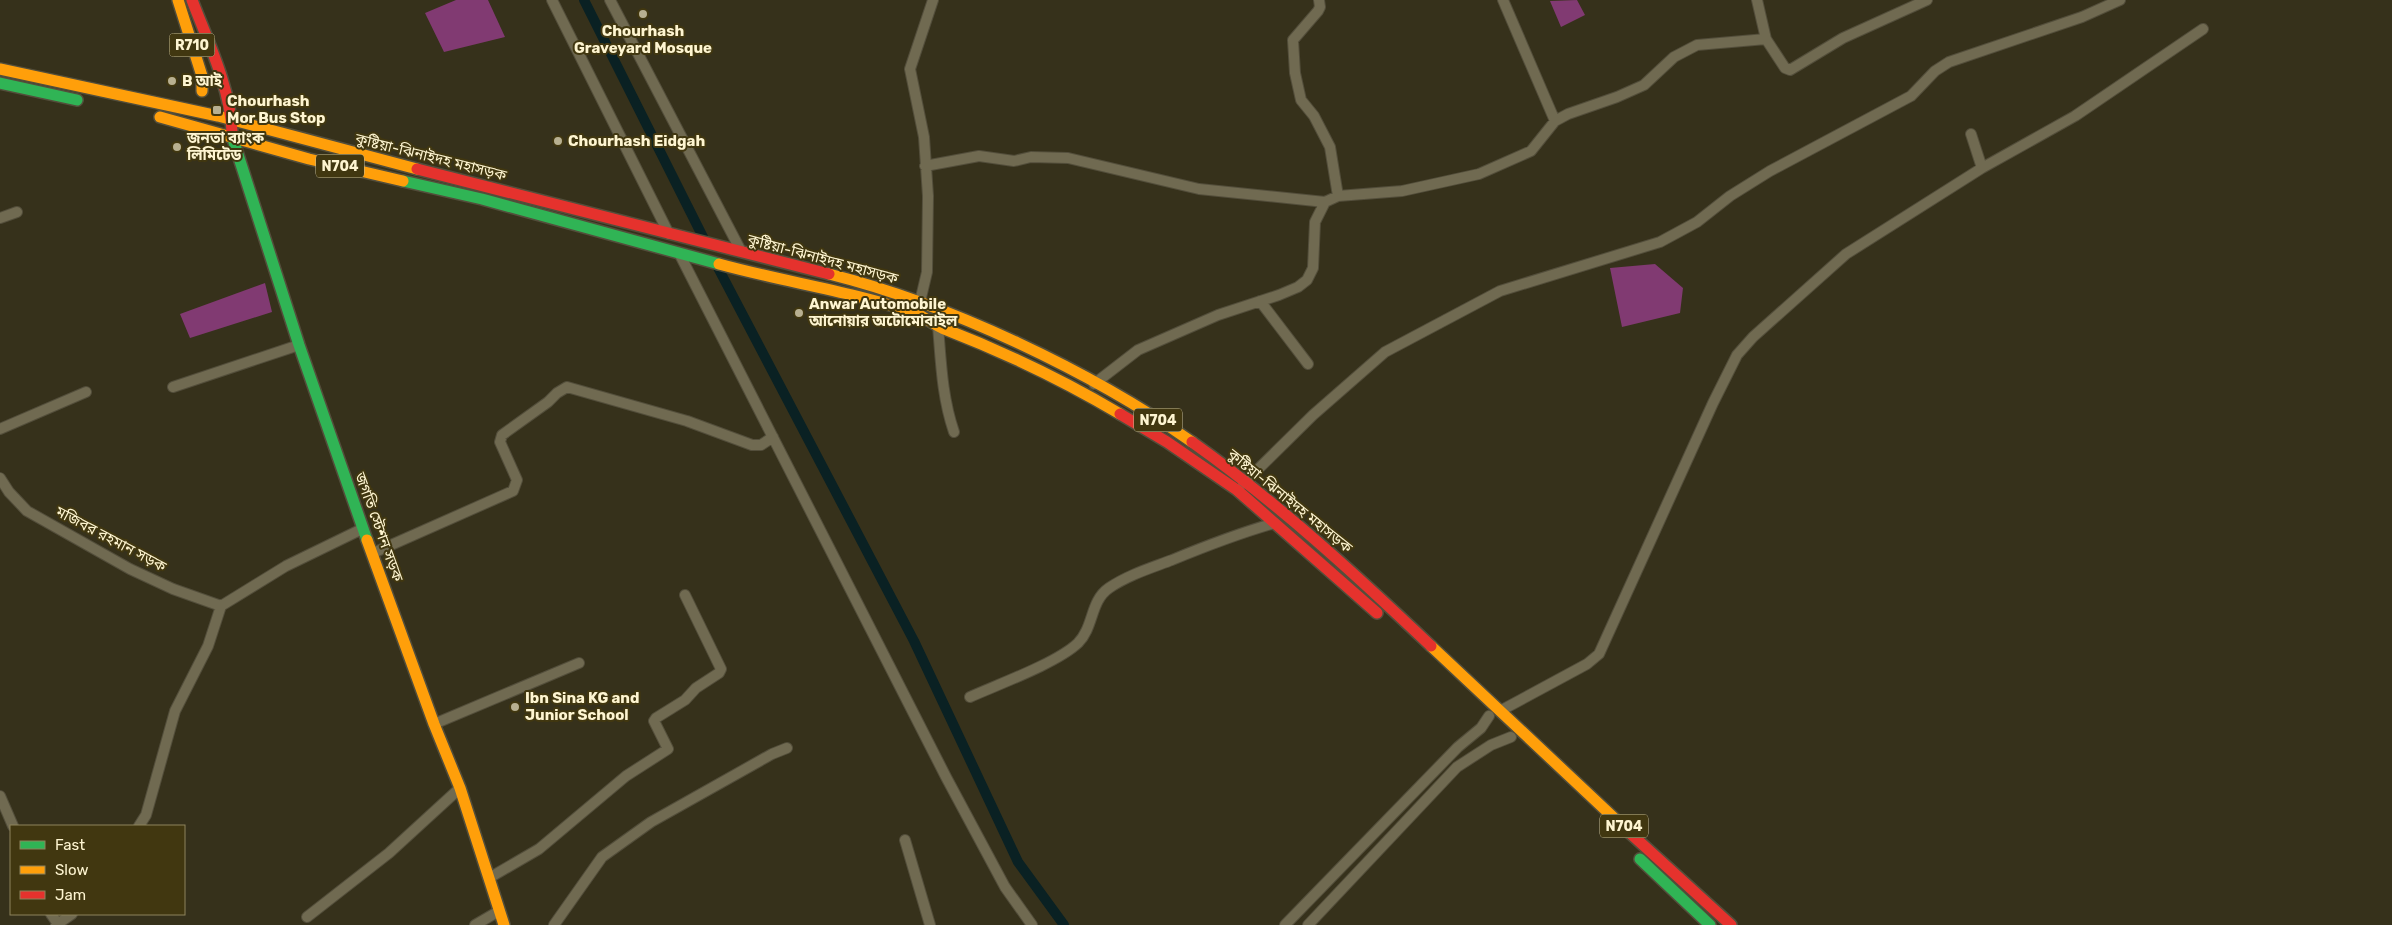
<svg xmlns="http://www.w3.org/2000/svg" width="2392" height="925" viewBox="0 0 2392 925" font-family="Rubik,'Noto Sans Bengali',sans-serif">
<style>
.green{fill:#813a72}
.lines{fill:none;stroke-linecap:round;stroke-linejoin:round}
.canal{stroke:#0a2123;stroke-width:10}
.street-casing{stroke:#534e3b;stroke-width:12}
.fast-casing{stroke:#534e3b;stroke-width:14}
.slow-casing{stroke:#534e3b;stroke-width:14}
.jam-casing{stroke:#534e3b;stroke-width:14}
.street{stroke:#706a51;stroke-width:10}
.fast{stroke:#30b455;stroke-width:11}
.slow{stroke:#ff9f0a;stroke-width:11}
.jam{stroke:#e5322d;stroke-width:11}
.poi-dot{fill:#b8b091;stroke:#413710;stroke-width:2}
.labels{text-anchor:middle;stroke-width:4;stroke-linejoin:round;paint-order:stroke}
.shield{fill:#413710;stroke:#c5bc97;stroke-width:1}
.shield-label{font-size:14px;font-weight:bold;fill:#fef5d1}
.poi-label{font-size:15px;font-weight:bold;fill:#fef5d1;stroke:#413710;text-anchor:start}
.street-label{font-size:15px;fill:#fef5d1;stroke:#413710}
</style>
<rect width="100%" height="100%" fill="#36311b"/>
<!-- green -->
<path class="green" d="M456,0h32l17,37 -61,15 -19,-39z
M1577,0l8,15 -24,12 -11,-26z
M1655,264l28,24 -3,25 -58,14 -12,-59z
M265,283l7,29 -82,26 -10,-24z"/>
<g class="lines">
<!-- canal -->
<path class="canal" d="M584,0l122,243
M715,262l199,379 104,221 46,63"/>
<!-- street casing -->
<g class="street-casing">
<path id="street" d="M552,0l117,234
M610,0l131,251
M1319,0l1,7 -2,4 -25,29 2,33 6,27 13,16 16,31 8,49
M1503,0l52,121
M1757,0l9,39 19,29 5,2 53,-32 84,-38
M1971,134l11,34
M925,166l54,-10 35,5 17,-4 37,1 131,31 126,13
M0,218l17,-6
M679,253l267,524 59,110 27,38
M1260,301l48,63
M919,306l8,-34 1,-76 -4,-59 -14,-68 23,-69
M938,326c3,36 4,71 16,106
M1094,384l44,-34 80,-35 61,-20 19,-8 9,-7 6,-12 2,-46 10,-20 13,-6 64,-5 77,-17 52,-23 24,-30 13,-7 49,-17 27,-12 30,-28 23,-12 69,-6
M173,387l126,-42
M0,429l86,-37
M0,478l9,14 18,19 103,58 43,20 48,17
M1243,484l70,-69 72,-63 115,-61 160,-49 37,-20 33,-26 40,-25 141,-75 24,-25 14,-9 133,-45 38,-17
M373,553l140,-62 4,-11 -17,-38 2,-7 46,-33 9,-9 10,-6 120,34 65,24h9l12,-8
M970,697c29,-13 87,-34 108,-54 16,-16 12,-42 31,-55 19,-13 42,-20 63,-28 34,-14 68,-27 103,-37
M1500,711l87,-47 12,-10 114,-251 24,-48 16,-18 93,-83 136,-86 93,-52 128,-87
M434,724l145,-61
M0,796l13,30
M139,826l7,-11 29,-104 33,-65 13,-40 65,-40 76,-37
M905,840l25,85
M489,878l50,-29 87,-73 42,-27 -14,-28 2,-3 29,-18 11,-12 23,-15 2,-4 -36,-74
M51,914l7,10
M307,917l82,-64 71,-65
M56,925l16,-11
M475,925l24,-14
M554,925l48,-68 49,-35 121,-68 15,-6
M1285,925l173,-178 23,-19 8,-12
M1308,925l149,-158 34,-22 20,-8"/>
</g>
<!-- fast casing -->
<g class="fast-casing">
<path id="fast" d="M0,83l77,17
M232,136l67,209 68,195
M403,181l79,18 237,65
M1640,859l70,66"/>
</g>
<!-- slow casing -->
<g class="slow-casing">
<path id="slow" d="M178,0l24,76v15
M0,69l218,47 199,53
M160,117l149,42 94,22
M719,264c65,18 132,27 196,49 10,4 18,11 27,15 62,24 121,52 178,86
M829,274c120,30 261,97 363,168
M367,540l67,184 26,64 44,137
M1431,646l199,187"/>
</g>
<!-- jam casing -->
<g class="jam-casing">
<path id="jam" d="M192,0c16,42 38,86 40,132
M417,169l412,105
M1120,414l47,28 70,48 140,123
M1192,442c86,61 163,132 239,204
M1630,833l101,92"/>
</g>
<!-- street -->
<use href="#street" class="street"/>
<!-- fast -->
<use href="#fast" class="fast"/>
<!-- slow -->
<use href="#slow" class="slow"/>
<!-- jam -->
<use href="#jam" class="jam"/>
</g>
<!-- markers -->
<g class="poi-dot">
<circle cx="643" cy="14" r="5"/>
<circle cx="172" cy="81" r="5"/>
<rect x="212" y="105" width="10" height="10" rx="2.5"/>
<circle cx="558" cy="141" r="5"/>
<circle cx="177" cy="147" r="5"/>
<circle cx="799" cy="313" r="5"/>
<circle cx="515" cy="707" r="5"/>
</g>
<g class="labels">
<!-- shield labels -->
<g class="shield">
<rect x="169.5" y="33.5" width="45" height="23" rx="4"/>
<rect x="316" y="154.5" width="48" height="23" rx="4"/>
<rect x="1134" y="408.5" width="48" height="23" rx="4"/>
<rect x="1600" y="814.5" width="48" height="23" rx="4"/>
</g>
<g class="shield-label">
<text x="192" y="50">R710</text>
<text x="340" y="171">N704</text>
<text x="1158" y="425">N704</text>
<text x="1624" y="831">N704</text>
</g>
<!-- poi labels -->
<g class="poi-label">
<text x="643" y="36" text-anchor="middle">Chourhash<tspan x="643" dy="17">Graveyard Mosque</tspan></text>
<text x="182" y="86">B আই</text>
<text x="227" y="106">Chourhash<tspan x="227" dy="17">Mor Bus Stop</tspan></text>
<text x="187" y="143">জনতা ব্যাংক<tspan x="187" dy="17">লিমিটেড</tspan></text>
<text x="568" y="146">Chourhash Eidgah</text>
<text x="809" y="309">Anwar Automobile<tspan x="809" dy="17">আনোয়ার অটোমোবাইল</tspan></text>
<text x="525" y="703">Ibn Sina KG and<tspan x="525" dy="17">Junior School</tspan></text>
</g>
<!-- street labels -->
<g class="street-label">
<text transform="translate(431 157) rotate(14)" y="5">কুষ্টিয়া-ঝিনাইদহ মহাসড়ক</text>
<text transform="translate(823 259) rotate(15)" y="5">কুষ্টিয়া-ঝিনাইদহ মহাসড়ক</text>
<text transform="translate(1290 501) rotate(39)" y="5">কুষ্টিয়া-ঝিনাইদহ মহাসড়ক</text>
<text transform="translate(379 527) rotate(70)" y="5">জগতি স্টেশন সড়ক</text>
<text transform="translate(111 539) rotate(28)" y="5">মজিবর রহমান সড়ক</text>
</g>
</g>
<!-- legend -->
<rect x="10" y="825" width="175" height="90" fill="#413710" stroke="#8d835d"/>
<rect x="20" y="841" width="25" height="8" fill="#30b455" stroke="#8d835d"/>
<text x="55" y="850" font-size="15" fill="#fef5d1">Fast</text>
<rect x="20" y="866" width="25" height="8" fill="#ff9f0a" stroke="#8d835d"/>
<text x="55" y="875" font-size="15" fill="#fef5d1">Slow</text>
<rect x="20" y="891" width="25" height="8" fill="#e5322d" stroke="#8d835d"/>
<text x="55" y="900" font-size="15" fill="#fef5d1">Jam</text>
</svg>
